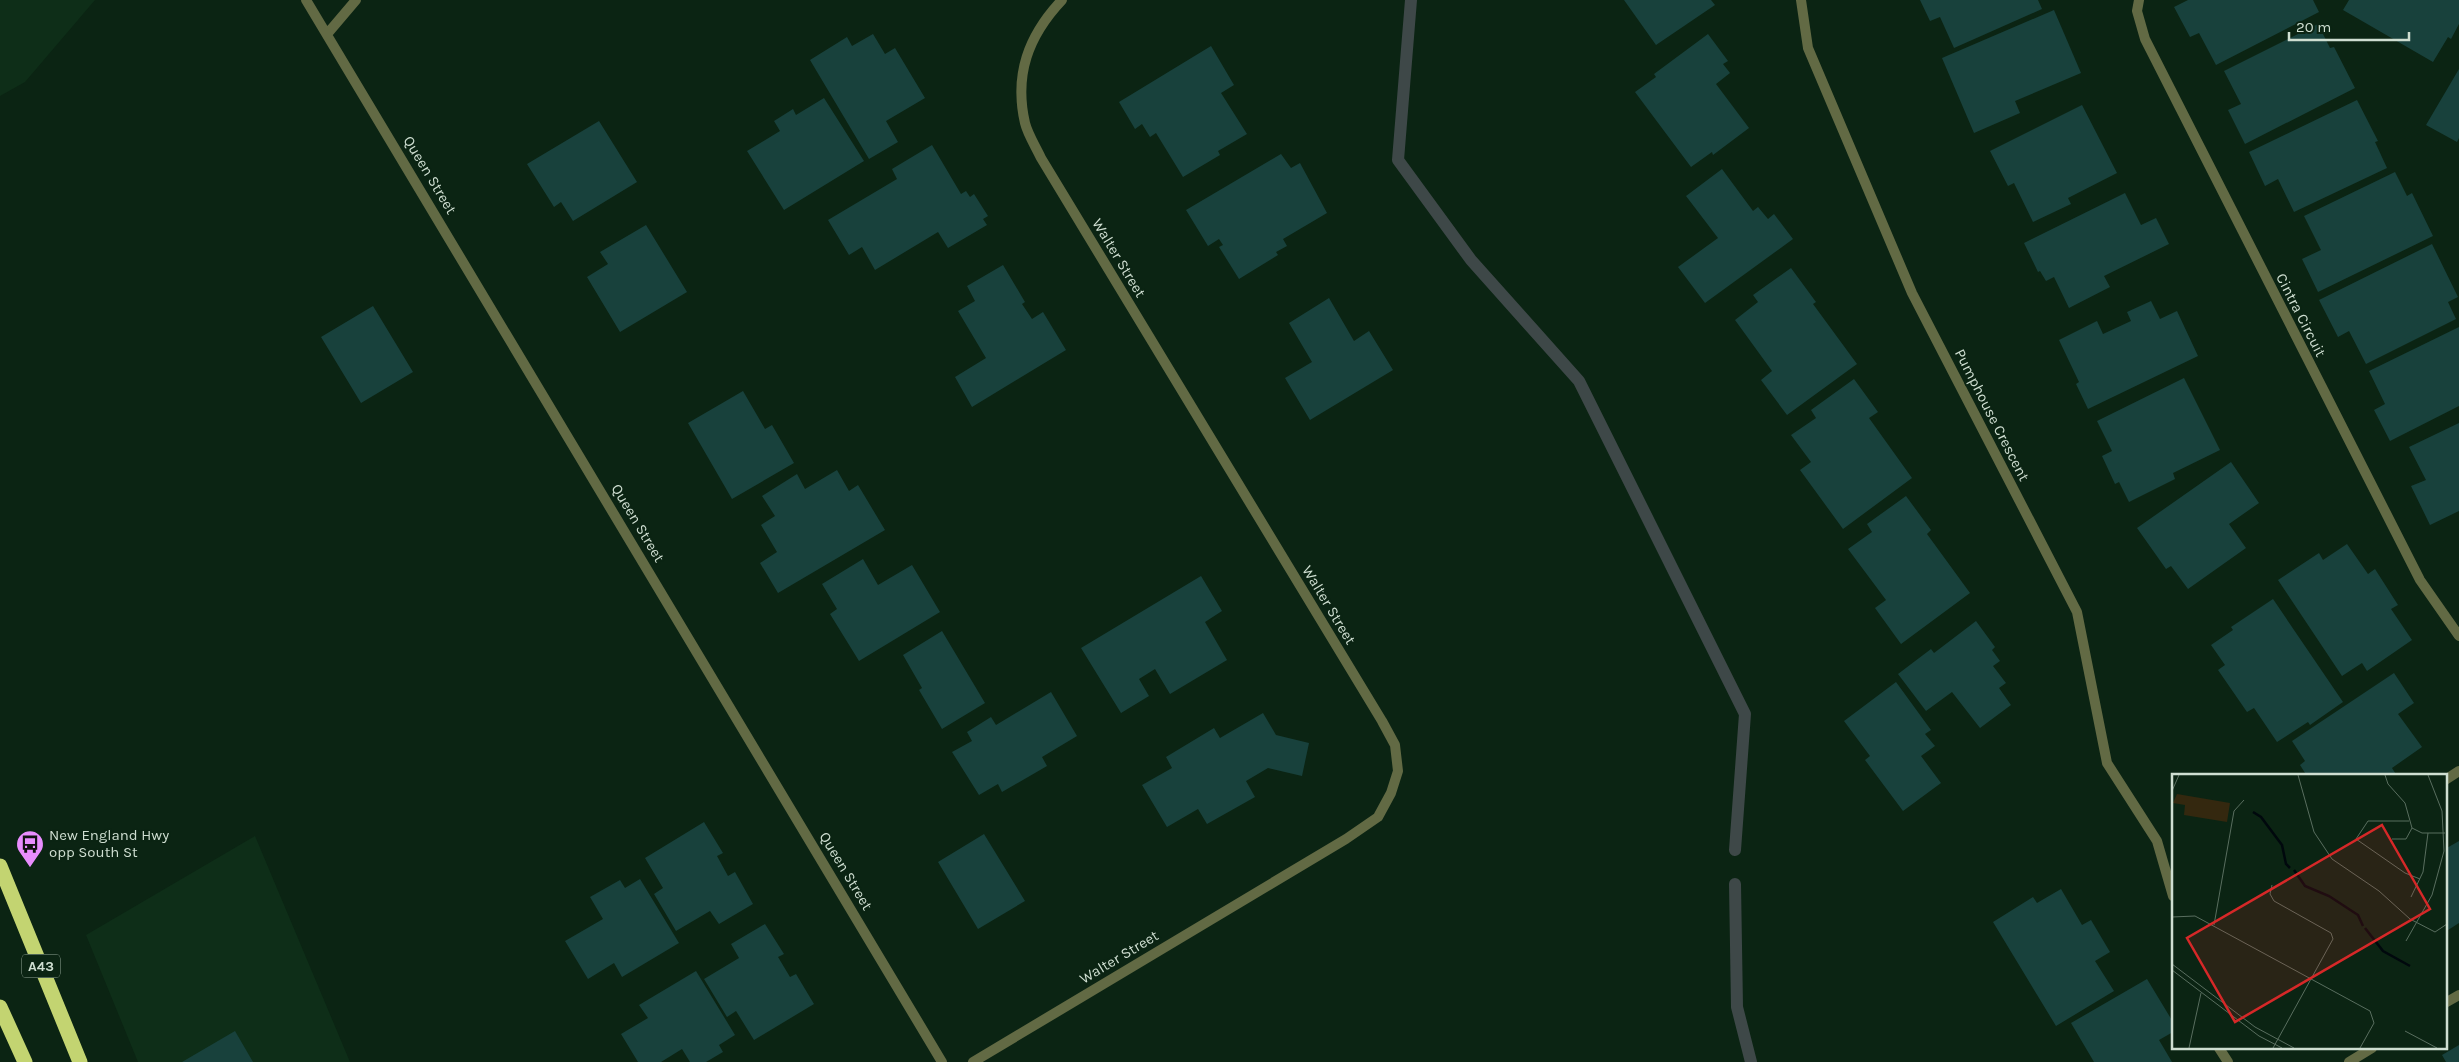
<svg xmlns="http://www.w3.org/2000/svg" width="2459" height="1062" viewBox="0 0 2459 1062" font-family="Karla,sans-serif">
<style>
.built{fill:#0e2e18}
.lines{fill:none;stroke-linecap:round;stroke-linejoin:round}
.stream{stroke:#3e4848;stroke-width:12}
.building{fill:#18413c}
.street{stroke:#626a44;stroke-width:10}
.highway{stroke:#c3d471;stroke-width:15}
.labels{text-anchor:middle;stroke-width:4;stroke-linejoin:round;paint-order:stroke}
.shield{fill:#0b2413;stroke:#94a698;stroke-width:1}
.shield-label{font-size:14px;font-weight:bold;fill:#cfded1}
.street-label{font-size:15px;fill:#cfded1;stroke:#0b2413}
.poi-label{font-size:15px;fill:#cfded1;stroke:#0b2413;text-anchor:start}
.inset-river{fill:none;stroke:#00080d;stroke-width:2.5}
.inset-road{fill:none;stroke:#596e5f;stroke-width:1}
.view{fill:#d62828;fill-opacity:0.15;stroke:#d62828;stroke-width:2.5}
.inset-edge{fill:none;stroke:#cfded1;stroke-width:2.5}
</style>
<rect width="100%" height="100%" fill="#0b2413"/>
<!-- built -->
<path class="built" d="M0,0h95l-70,82 -25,14z
M255,836l95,226h-212l-52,-127z"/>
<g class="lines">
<!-- stream -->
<path class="stream" d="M1411,0l-13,160 73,100 108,121 166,333 -10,136
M1735,884l2,123 14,55"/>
</g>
<!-- building -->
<path class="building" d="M1624,0h87l4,5 -59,40z
M1920,0h118l4,9 -88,39 -14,-31 -10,4z
M2188,0h125l6,12 -103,53 -17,-32 -9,4 -16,-30z
M2349,0h110v24l-8,15 -3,-2 -15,25 -90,-52z
M2054,10l27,63 -66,28 5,12 -46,20 -32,-75z
M2318,24l12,24 4,-1 21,41 -110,56 -17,-34 13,-6 -17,-33z
M873,34l12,20 10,-6 30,50 -39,23 12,21 -29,17 -59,-99 37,-23 5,9z
M1708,34l20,27 -5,3 7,9 -14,11 33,44 -36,27 -1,-3 -21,15 -56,-75 21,-15 -2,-3z
M1211,46l23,39 -13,8 26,41 -29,17 2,4 -37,22 -27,-44 -6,4 -8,-13 -7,5 -16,-27z
M2459,69v69l-2,4 -31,-17z
M824,98l40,63 -80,49 -37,-59 33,-20 -6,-10 19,-12 3,6z
M2357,100l21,41 -3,1 12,26 -93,44 -16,-33 -13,7 -16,-34z
M2082,105l35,68 -49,25 3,6 -38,18 -19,-39 -6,3 -18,-35z
M599,121l38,61 -64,39 -12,-19 -7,5 -27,-43z
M932,145l29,49 5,-3 4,6 4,-3 14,22 -5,3 4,6 -39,23 -10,-16 -63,38 -13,-23 -13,8 -21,-35 69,-41 -5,-10z
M1281,154l10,14 9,-5 27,50 -44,26 4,7 -11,6 2,3 -39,24 -20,-32 4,-2 -4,-6 -11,7 -22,-36z
M1722,169l31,42 5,-4 10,12 6,-5 19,25 -88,64 -27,-36 40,-29 -32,-42z
M2395,172l12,24 5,-3 21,43 -115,56 -16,-33 19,-9 -17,-34z
M2125,193l16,32 15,-7 13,26 -65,32 6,11 -41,21 -15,-31 -8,4 -6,-10 -2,1 -14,-29z
M646,225l41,67 -67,40 -33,-55 21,-13 -8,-12z
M2432,244l26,53 -10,5 8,17 -90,45 -17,-33 -11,6 -19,-37z
M1003,265l22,37 -3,2 10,15 11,-7 23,38 -94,57 -17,-30 31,-19 -28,-47 17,-10 -8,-15z
M1791,268l25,34 -3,2 44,60 -70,51 -26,-35 11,-9 -37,-51 23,-18 -5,-7z
M1329,298l25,43 15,-10 24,39 -83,50 -25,-42 27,-16 -23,-39z
M2151,301l9,18 17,-8 21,45 -110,53 -12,-25 3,-2 -20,-42 38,-19 6,13 28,-13 -4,-9z
M373,306l40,66 -52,31 -40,-66z
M2459,327v79l-69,35 -16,-31 11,-6 -16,-33z
M2184,378l36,72 -47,23 2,6 -46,23 -10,-20 -4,2 -13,-28 10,-5 -15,-30z
M1854,379l24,33 -9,6 43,60 -69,51 -43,-59 11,-8 -20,-27 25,-17 -5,-8z
M743,391l22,38 7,-4 22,38 -62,36 -44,-76z
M2459,423v88l-29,14 -19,-39 15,-6 -17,-33z
M2231,462l28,41 -30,21 17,24 -58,41 -17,-23 -5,3 -29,-41z
M837,470l12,21 9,-6 27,45 -107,63 -18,-30 17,-11 -16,-27 14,-9 -13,-20 35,-22 8,15z
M1906,496l25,34 -4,4 43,59 -69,51 -26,-36 11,-8 -38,-51 24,-17 -5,-8z
M2347,544l21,30 7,-5 23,36 -7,4 21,31 -45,31 -5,-8 -20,13 -64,-96 41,-27 4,7z
M863,559l15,26 34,-20 28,47 -81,49 -29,-47 7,-5 -15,-25z
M1201,576l21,35 -17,11 22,38 -57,34 -15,-25 -16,10 10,17 -28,17 -40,-65z
M2273,599l70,103 -33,23 -2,-3 -31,20 -23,-34 -7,4 -29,-42 7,-5 -14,-20 22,-15 -2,-3z
M1976,621l19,26 -3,3 8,11 -7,5 13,17 -7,5 12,17 -31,23 -28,-36 -26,19 -28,-37 33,-25 3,4z
M942,631l43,72 -43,26 -23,-39 3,-2 -19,-33z
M2394,673l20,30 -16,11 24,33 -30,21 5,8h-90l-7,-11 5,-4 -13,-20z
M1896,682l35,48 -6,4 10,12 -14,10 20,27 -38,28 -38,-51 5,-4 -26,-35z
M1051,692l26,44 -35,21 5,9 -45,26 -4,-8 -19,11 -27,-43 20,-11 -5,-9 24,-15 5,8z
M1263,713l13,22 33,8 -7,33 -34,-8 -22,13 9,16 -48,27 -9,-15 -31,18 -25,-42 30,-17 -6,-11 48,-29 6,10z
M704,822l19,31 -6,3 11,20 7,-4 18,32 -34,20 -9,-13 -34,20 -22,-37 9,-6 -18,-30z
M984,834l41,67 -47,28 -40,-67z
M2459,841v82l-14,9v-83z
M640,879l39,64 -57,34 -8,-14 -26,16 -23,-38 38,-22 -13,-22 30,-17 5,8z
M2061,889l21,36 9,-5 19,32 -15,9 19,30 -58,35 -63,-104 40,-25 4,6z
M765,924l19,30 -6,3 12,20 6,-3 18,30 -60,36 -18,-29 -9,6 -23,-38 35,-21 -8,-14z
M696,971l39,64 -16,10 4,7 -17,10h-16l-8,-13 -21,13h-23l-17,-28 27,-16 -9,-13z
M2147,979l26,43v10l-14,8 13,22h-78l-23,-39z
M235,1031l18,31h-71z
M2459,1045v17h-13l-4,-7z"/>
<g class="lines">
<!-- street -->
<path class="street" d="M306,0l636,1062
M1801,0l7,48 104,245 165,319 30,151 50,78 16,55
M2139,0l-2,11 8,28 275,541 39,56
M328,33l28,-33
M2445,780l14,-9
M2445,1003l14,-8
M2219,1048l9,14
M973,1062l373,-223 32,-22 13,-24 7,-22 -3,-26 -13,-24 -341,-563c-5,-11 -13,-23 -16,-35 -11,-48 3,-87 37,-123
M2349,1062l23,-14"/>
<!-- highway -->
<path class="highway" d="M0,866l80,196
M0,1007l25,55"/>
</g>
<!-- icons -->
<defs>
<g id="bus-pin" transform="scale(1.4375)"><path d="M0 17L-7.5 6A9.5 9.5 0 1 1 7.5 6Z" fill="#e98dfe" stroke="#0b2413"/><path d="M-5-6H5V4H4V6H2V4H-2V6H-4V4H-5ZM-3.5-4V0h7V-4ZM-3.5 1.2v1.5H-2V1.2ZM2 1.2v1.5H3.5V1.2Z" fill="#111"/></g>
</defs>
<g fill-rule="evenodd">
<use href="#bus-pin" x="30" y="844"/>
</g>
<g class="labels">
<!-- shield labels -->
<rect class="shield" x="22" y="954.5" width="38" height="23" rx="4"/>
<g class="shield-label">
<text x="41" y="971">A43</text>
</g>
<!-- street labels -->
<g class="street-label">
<text transform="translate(430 175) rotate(59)" y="5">Queen Street</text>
<text transform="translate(1119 258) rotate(59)" y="5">Walter Street</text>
<text transform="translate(2301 315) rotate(63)" y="5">Cintra Circuit</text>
<text transform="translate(1992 415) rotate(63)" y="5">Pumphouse Crescent</text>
<text transform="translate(638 523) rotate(59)" y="5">Queen Street</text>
<text transform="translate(1329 605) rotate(59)" y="5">Walter Street</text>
<text transform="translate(846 871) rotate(59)" y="5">Queen Street</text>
<text transform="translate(1119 957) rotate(-31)" y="5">Walter Street</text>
</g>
<!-- poi labels -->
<g class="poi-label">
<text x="49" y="840">New England Hwy<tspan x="49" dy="17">opp South St</tspan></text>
</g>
</g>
<!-- overview -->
<g transform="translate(2172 774)">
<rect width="275" height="275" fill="#0b2413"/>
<path d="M5,20l53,9 -3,19 -43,-7 1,-10 -12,-2z" fill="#34280f"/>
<path class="inset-river" d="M81,38l8,5 21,28 4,19 4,4M122,96l11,16 24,10 29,19 5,11M193,154l18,23 27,15"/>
<path class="inset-road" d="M126,1l16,57 18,27 47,32 31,28 25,13 12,-8M213,1l3,9 17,19 7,25 10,5h23M0,17l7,-16M237,47h-41l-12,18 49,34 15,6M220,65h14l6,-11M100,111l-2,9 4,7 57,32 2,6 -60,109M239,123l12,-25 5,-39M0,143l23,-1 175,95 4,12 -14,25M42,151l20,-114 10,-11M234,167l26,-46 12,-44 -2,-40 -14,-36M0,190l83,63 39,21M0,196l87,66 23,12M233,257l32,17M17,274l12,-55"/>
<path class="view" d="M210,51l48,84 -195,113 -48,-84z"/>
<rect width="275" height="275" class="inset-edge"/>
</g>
<!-- scale -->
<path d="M2289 32v8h120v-8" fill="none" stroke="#cfded1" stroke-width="2.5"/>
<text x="2296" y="32" font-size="15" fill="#cfded1" stroke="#0b2413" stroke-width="4" paint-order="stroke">20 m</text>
</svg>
